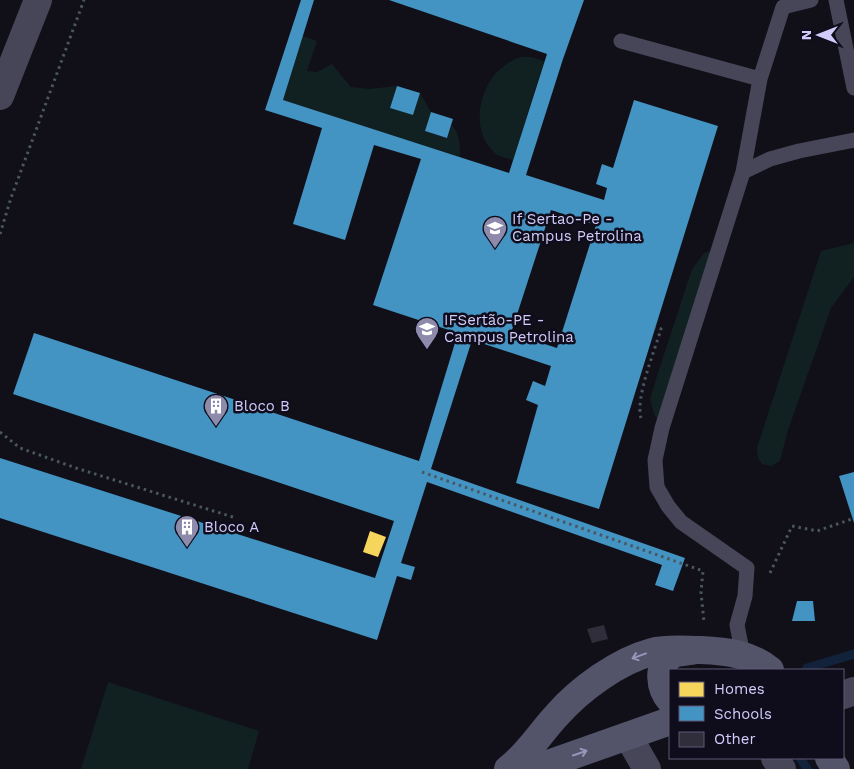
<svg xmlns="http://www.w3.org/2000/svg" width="854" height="769" viewBox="0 0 854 769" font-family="'Work Sans',sans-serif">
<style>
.green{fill:#112122}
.homes{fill:#f6d55c}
.schools{fill:#4393c3;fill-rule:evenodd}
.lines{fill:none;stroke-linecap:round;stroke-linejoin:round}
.stream{stroke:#12223b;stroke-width:9}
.building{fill:#2f2e3a}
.path{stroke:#4a5660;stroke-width:3;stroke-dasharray:2.5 4;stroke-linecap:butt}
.lane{stroke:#474658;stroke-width:15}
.street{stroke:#474658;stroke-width:28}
.secondary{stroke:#53536a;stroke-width:28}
.oneway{stroke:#9896b9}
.labels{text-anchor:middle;stroke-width:5;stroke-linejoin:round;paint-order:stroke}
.poi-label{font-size:15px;fill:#d1ccfa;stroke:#0f0d1b;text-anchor:start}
</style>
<rect width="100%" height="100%" fill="#111018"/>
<!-- green -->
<path class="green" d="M303,36l14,5 -10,30 10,1 15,-8 19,23 18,2 28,-3 -7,22 23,7 7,-22 11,19 -6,19 22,7 5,-13c8,9 8,21 8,32l-177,-57z
M520,57h11l13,4 -31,99c-6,-2 -14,-3 -18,-7 -22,-19 -18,-53 -3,-75 7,-10 18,-17 28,-21z
M854,243v34l-23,31 -43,122 -8,31 -9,5 -9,-2 -4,-6 -1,-10 64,-197z
M715,249l-55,174 -6,-9 -4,-15 7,-23 35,-107 12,-16z
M108,682l151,49 -11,38h-167z"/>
<!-- homes -->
<path class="homes" d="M370,531l16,6 -8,20 -15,-5z"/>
<!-- schools -->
<path class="schools" d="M301,0h13l-31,100 226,73 38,-119 -158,-54h195l-21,59 -37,116 78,25 3,-12 -11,-4 6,-20 11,4 21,-68 84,26 -119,383 -83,-26 22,-78 -12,-5 7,-19 12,5 6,-20 -79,-26 -41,129 254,89 -12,33 -18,-6 7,-20 -235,-83 -26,81 14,4 -4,13 -14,-4 -20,64 -377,-122v-60l375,120 19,-57 -381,-127 21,-61 385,128 39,-128 -85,-28 48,-146 -47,-14 -29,95 -52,-16 29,-96 -57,-18zM551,210l45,15 -39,123 -46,-15z
M397,86l23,7 -7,22 -23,-7z
M431,112l22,7 -6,19 -22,-7z
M854,472v51l-15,-47z
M797,601h16l2,20h-23z"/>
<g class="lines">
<!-- stream -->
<path class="stream" d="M807,668l47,-14
M800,758l7,11"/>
</g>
<!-- building -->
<path class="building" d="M604,625l4,14 -16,4 -5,-14z"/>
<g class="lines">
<!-- path -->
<path class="path" d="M0,234l11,-36 73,-198
M641,418c-6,-20 14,-68 20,-89l-6,-2
M0,432l20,16 56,20 160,50
M422,472l281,99 -2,21 3,30
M770,573l22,-47 25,5 35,-12"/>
<!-- lane -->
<path class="lane" d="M836,0l18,88
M621,41l139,38
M743,172l27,-13 29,-8 55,-11
M743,655l-6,-30 8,-29 2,-28 -66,-46 -13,-16 -11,-19 -2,-27 7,-32 81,-256 17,-93 23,-72 28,-7"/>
<!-- street -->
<path class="street" d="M0,96l38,-96
M843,695l11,-4
M628,736l19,33
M775,758l7,11"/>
<!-- secondary -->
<path class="secondary" d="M670,700c-10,-11 -14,-35 2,-45 5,-3 13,-3 19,-4
M829,758l7,11
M508,769c19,-14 33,-37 49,-54 23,-26 61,-54 95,-63 15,-4 33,-2 49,-2 25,1 50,4 69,20
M534,769l136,-48"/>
</g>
<!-- one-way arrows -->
<defs><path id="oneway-shaft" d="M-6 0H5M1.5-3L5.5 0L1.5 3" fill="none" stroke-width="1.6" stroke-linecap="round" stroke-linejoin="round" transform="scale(1.25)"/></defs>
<g class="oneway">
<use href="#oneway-shaft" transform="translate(639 656) rotate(160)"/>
<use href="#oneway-shaft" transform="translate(580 753) rotate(-19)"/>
</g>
<!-- icons -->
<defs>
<g id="school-pin" transform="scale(1.25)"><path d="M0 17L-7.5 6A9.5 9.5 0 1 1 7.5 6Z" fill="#8e8aab" stroke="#0f0d1b"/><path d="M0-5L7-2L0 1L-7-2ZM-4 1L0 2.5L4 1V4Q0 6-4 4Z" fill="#fff"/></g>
<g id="university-pin" transform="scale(1.25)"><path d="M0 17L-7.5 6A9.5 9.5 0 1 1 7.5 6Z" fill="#8e8aab" stroke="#0f0d1b"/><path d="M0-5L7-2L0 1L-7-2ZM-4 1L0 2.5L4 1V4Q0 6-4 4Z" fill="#fff"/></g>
<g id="building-pin" transform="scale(1.25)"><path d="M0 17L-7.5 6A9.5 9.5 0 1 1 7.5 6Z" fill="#8e8aab" stroke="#0f0d1b"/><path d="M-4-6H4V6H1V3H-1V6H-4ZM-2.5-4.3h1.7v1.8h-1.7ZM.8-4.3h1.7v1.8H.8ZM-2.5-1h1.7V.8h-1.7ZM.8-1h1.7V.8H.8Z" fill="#fff"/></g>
</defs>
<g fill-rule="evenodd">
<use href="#school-pin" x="495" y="228"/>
<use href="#university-pin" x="427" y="329"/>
<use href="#building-pin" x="216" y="406"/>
<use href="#building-pin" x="187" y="527"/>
</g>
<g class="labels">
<!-- poi labels -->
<g class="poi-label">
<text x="512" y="224">If Sertao-Pe -<tspan x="512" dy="17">Campus Petrolina</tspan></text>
<text x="444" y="325">IFSertão-PE -<tspan x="444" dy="17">Campus Petrolina</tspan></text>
<text x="234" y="411">Bloco B</text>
<text x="204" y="532">Bloco A</text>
</g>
</g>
<!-- legend -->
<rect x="669" y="669" width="175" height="90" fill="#0f0d1b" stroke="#5d5974"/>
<rect x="679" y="682" width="25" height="15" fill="#f6d55c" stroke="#5d5974"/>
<text x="714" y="694" font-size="15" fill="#d1ccfa">Homes</text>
<rect x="679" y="706" width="25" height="15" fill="#4393c3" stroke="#5d5974"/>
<text x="714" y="719" font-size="15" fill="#d1ccfa">Schools</text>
<rect x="679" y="732" width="25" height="15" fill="#2f2e3a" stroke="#5d5974"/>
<text x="714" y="744" font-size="15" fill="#d1ccfa">Other</text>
<!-- north arrow -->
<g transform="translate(819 35) rotate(270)" stroke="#0f0d1b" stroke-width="4" paint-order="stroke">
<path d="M0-4L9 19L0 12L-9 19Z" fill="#d1ccfa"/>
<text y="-8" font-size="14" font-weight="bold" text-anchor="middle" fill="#d1ccfa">N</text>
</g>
</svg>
